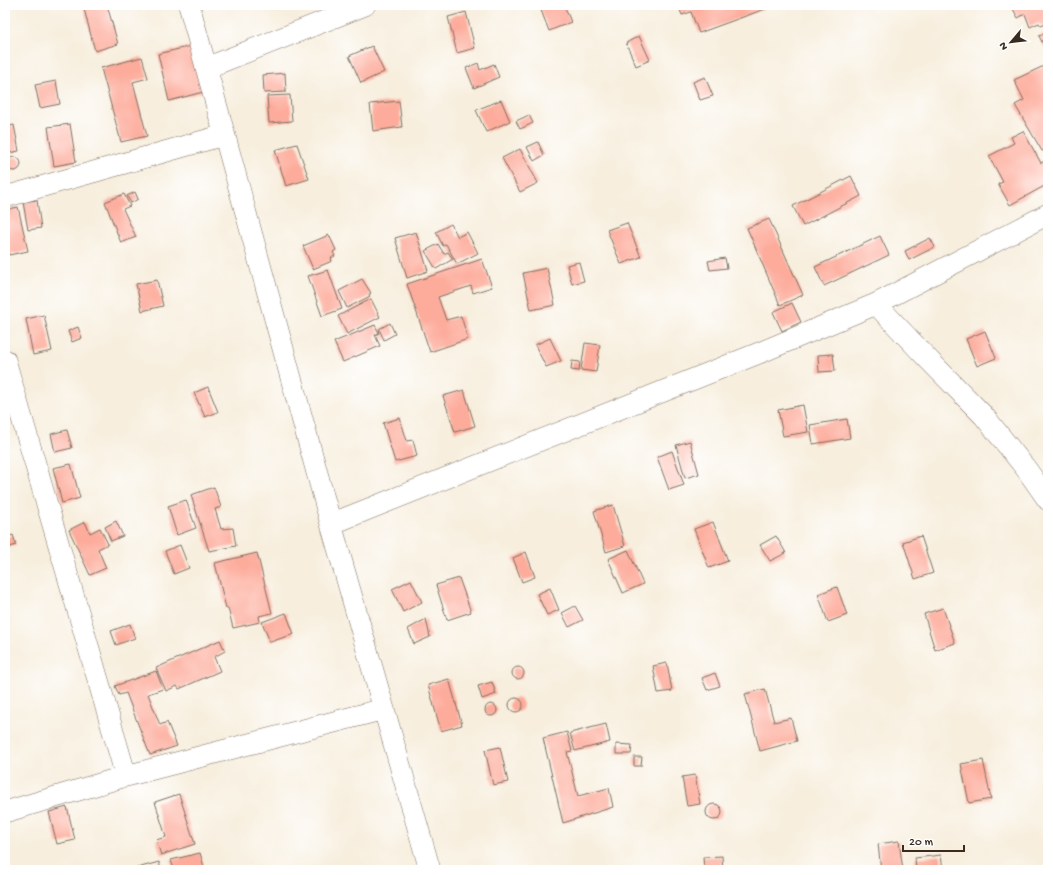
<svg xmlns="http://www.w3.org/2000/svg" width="1053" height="875" viewBox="0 0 1053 875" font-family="'Gochi Hand',sans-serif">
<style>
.building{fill:#fdac9b}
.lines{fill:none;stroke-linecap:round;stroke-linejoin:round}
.street-casing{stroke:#7d6f61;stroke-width:22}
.street{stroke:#fff;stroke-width:21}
</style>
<rect width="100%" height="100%" fill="#fff"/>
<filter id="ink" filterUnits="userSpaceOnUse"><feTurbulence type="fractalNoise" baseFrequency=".025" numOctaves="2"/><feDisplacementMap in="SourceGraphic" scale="8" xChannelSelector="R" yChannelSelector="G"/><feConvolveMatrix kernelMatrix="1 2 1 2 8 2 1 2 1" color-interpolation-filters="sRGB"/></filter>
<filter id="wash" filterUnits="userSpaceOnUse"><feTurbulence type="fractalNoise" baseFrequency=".012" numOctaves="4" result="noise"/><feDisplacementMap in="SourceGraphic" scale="16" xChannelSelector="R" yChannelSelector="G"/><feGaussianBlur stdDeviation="0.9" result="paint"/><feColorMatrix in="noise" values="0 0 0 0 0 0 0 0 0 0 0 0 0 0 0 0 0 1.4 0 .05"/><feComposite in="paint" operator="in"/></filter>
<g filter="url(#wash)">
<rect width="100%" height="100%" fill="#f7eedd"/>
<g id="blocks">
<!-- building -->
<path class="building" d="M83,5h24l11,39 -23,7z
M539,5h25l7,17 -22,9z
M678,5h98l-77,28 -8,-21 -9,3z
M1017,5h31v18l-7,3 -2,-3 -9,4 -5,-13 -7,4 -6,-11z
M466,12l9,36 -18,5 -9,-36z
M1048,32v17l-2,1 -7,-14z
M639,36l11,24 -14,6 -10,-23z
M191,46l12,46 -34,9 -11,-47z
M372,46l12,26 -23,11 -12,-27z
M142,57l6,21 -15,4 14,54 -26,6 -20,-74z
M478,63l2,7 14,-6 5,13 -25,11 -8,-20z
M1048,64v84l-6,3 -27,-46 9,-5 -10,-20z
M285,73l1,19 -22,1 -1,-18z
M705,77l8,19 -13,4 -7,-18z
M56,81l4,23 -20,4 -5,-23z
M290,95l2,26 -23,2 -2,-27z
M501,100l9,21 -24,11 -10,-22z
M399,101l3,26 -29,4 -3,-27z
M529,115l4,8 -13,6 -4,-8z
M70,124l6,38 -22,4 -6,-39z
M14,125l5,26 -14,3v-27z
M1023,131l18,32 4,-2 3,7v16l-38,21 -12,-21 5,-2 -14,-26 25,-13 -3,-6z
M538,142l6,13 -10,6 -7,-14z
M297,144l12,35 -23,7 -11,-36z
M520,149l18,34 -18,9 -18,-34z
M7 164a7 7 0 1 1 14 0a7 7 0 1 1-14 0Z
M851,176l10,20 -58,30 -10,-20z
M135,192l3,7 -7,4 -4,-7z
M124,194l6,12 -7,3 13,28 -15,6 -16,-41z
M37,200l4,28 -13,2 -5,-28z
M18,207l10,44 -19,4 -4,-19v-26z
M769,219l34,76 -23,10 -33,-77z
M627,223l14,34 -20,7 -14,-34z
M451,224l7,13 9,-5 11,21 -21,11 -11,-20 -3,2 -7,-14z
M416,232l12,39 -21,7 -12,-40z
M329,235l7,15 -3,2 2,4 -4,2 1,3 -19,8 -10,-23z
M880,236l9,19 -65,31 -9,-19z
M930,238l5,9 -26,13 -4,-9z
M438,244l6,10 4,-2 5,7 -17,10 -11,-18z
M725,258l2,10 -17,2 -2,-9z
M482,259l10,28 -19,6 -2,-7 -33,11 8,23 15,-4 7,23 -38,13 -23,-68z
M579,262l5,19 -12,3 -5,-19z
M547,268l8,37 -24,5 -8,-37z
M328,270l14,39 -20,7 -14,-40z
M362,279l9,14 -2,1 1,2 -23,12 -8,-17z
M157,280l6,26 -21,5 -6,-27z
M371,299l9,18 -33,17 -9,-18z
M792,303l9,19 -19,9 -9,-19z
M44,315l8,36 -19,4 -7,-36z
M390,323l5,11 -11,6 -5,-11z
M375,325l4,8 -4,2 5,11 -37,16 -9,-20z
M78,327l4,11 -10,4 -4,-11z
M985,331l11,27 -19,8 -11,-27z
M550,338l11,23 -15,6 -11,-22z
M585,343l15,2 -4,27 -15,-2z
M833,354l2,17 -16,1 -1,-17z
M572,361l8,1 -1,9 -8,-1z
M208,387l10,25 -13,5 -11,-24z
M464,390l11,36 -20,6 -12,-36z
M803,405l5,27 -25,4 -5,-26z
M400,418l7,23 6,-1 4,16 -22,6 -12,-39z
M847,419l3,19 -37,6 -3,-19z
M67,430l5,18 -17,4 -4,-18z
M690,441l9,33 -14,4 -9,-33z
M672,451l12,34 -15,5 -12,-33z
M71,464l9,34 -18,5 -9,-35z
M214,487l7,20 -6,2 6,20 12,-1 3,18 -27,5 -18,-56z
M186,500l10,28 -19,7 -9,-29z
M613,505l12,41 -19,6 -12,-41z
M116,521l7,15 -12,5 -6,-14z
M85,522l5,11 10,-5 8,16 -10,5 8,19 -16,7 -21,-45z
M713,522l15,39 -19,7 -15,-39z
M13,535l3,10 -9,3 -2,-10z
M776,536l10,17 -16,8 -10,-16z
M921,536l12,37 -18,6 -12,-37z
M180,545l9,23 -15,6 -9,-23z
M628,550l15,34 -20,9 -15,-34z
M526,552l9,25 -13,5 -9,-24z
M257,553l15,60 -13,3 1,6 -27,6 -5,-20h-2l-11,-45z
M459,578l12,34 -24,8 -11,-35z
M411,580l11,22 -19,10 -11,-23z
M837,587l10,28 -19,7 -10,-28z
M550,588l9,22 -12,5 -10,-21z
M575,606l8,14 -14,7 -7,-14z
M943,608l12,35 -20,7 -11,-36z
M286,613l8,21 -24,8 -8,-20z
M426,619l4,18 -16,7 -6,-15z
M130,624l5,14 -19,7 -5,-14z
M220,640l5,11 -11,6 6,14 -41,18 -2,-3 -11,5 -10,-23z
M667,663l5,28 -14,2 -5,-27z
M512 673a6 6 0 1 1 12 0a6 6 0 1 1-12 0Z
M156,671l7,18 -15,5 12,31 7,-3 10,24 -27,9 -24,-62 -7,2 -4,-9z
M715,673l5,13 -13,4 -5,-12z
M449,679l13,46 -21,6 -13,-46z
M492,682l4,12 -14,5 -4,-13z
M765,689l9,33 17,-4 6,23 -37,10 -15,-57z
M509 705a7 7 0 1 1 14 0a7 7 0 1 1-14 0Z
M485 710a6 6 0 1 1 12 0a6 6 0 1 1-12 0Z
M606,724l4,18 -35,9 -5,-18z
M567,732l5,19 -5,1 11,44 31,-8 4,19 -50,16 -20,-85z
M616,744l16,1 -1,9h-15z
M500,747l8,35 -15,3 -8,-35z
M634,757h8l-1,9h-7z
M983,760l8,39 -22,4 -8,-39z
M695,775l5,29 -13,2 -5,-29z
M179,794l16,50 -34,11 -5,-15 10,-3 -11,-35z
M706 812a8 8 0 1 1 16 0a8 8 0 1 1-16 0Z
M67,807l8,33 -18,4 -8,-32z
M899,841l4,29h-22l-3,-26z
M200,853l5,17h-31l-3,-10z
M941,855l2,15h-27l-1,-12z
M722,856l1,14h-19l-1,-13z
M159,862l2,8h-31z"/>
</g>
</g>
<g filter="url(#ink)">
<use href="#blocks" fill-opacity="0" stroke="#7d6f61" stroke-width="1"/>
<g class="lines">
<!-- street casing -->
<g class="street-casing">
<path id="street" d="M189,5l142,519 99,346
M206,68l159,-63
M5,197l219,-62
M876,304l52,55 56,57 43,54 21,30
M5,360l121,416
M331,524l433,-173 112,-47 172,-90
M5,812l121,-36 258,-67"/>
</g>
<!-- street -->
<use href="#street" class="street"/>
</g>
</g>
<!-- margin -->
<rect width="1053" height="875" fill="none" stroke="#fff" stroke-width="20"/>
<!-- north arrow -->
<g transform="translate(1011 42) rotate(242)" stroke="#ffffff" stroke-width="3" paint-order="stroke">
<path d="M0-3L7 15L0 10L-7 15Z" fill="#3b2a1e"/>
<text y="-6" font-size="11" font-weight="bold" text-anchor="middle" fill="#3b2a1e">N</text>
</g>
<!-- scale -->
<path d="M903 845v6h61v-6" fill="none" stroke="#3b2a1e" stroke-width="2"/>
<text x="909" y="845" font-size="12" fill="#3b2a1e" stroke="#ffffff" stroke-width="3" paint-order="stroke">20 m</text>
</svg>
